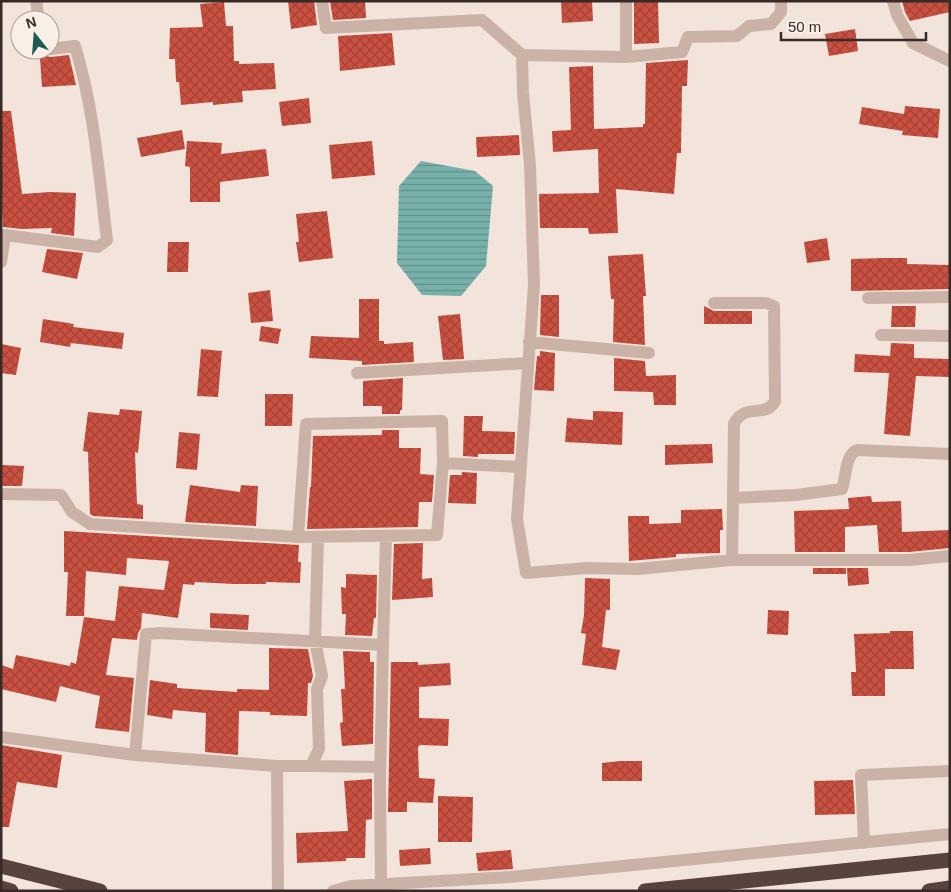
<svg xmlns="http://www.w3.org/2000/svg" width="951" height="892" viewBox="0 0 951 892" font-family="Helvetica,sans-serif">
<style>
.water{fill:url(#water-rules)}
.building{fill:url(#building-cross-hatch)}
.lines{fill:none;stroke-linecap:round;stroke-linejoin:round}
.minor{stroke:#cbb2a6;stroke-width:12}
.highway{stroke:#58423e;stroke-width:15}
</style>
<defs>
<pattern id="water-rules" width="6" height="5" patternUnits="userSpaceOnUse" patternTransform="scale(1.25)"><rect width="6" height="5" fill="#78b1ab"/><path d="M0 2.5h6" fill="none" stroke="#63908b"/></pattern>
<pattern id="building-cross-hatch" width="8" height="8" patternUnits="userSpaceOnUse" patternTransform="scale(1.25)"><rect width="8" height="8" fill="#ca5041"/><path d="M0 0l8 8M0 8l8-8" fill="none" stroke="#a54336"/></pattern>
</defs>
<rect width="100%" height="100%" fill="#f2e4da"/>
<!-- water -->
<path class="water" d="M421,161l54,10 18,15 -7,80 -25,30 -39,-1 -25,-32 2,-77z"/>
<!-- building -->
<path class="building" d="M288,1h26l3,24 -26,4z
M330,1h35l1,17 -33,2z
M561,1h31l1,20 -31,2z
M634,1h24l1,42 -25,1z
M902,1h48v11l-40,9 -5,-9z
M224,2l2,24h7l1,35h5v3l35,-1 2,26 -34,2 1,11 -30,3v-3l-32,3 -2,-23h-3l-1,-23h-6l1,-31 33,-1 -3,-23z
M855,29l3,22 -29,5 -4,-22z
M392,33l3,32 -55,6 -2,-35z
M69,55l7,30 -34,2 -2,-29 6,-2 5,1z
M688,60l-1,26h-5l-1,67h-4l-3,41 -58,-5 2,44 -29,1 -1,-6h-48l-1,-34 60,-1 -1,-44 -45,3 -1,-21 19,-1 -2,-63 24,-1 1,63 49,-2v-3h2l1,-61z
M309,98l2,25 -29,3 -3,-24z
M905,106l35,3 -2,29 -36,-3 1,-4 -44,-7 3,-17 42,7z
M1,111h10l11,83 28,-2 26,1 -2,43 -23,-3 1,-5 -30,1 -19,-2 -2,-40z
M182,130l3,19 -44,8 -4,-19z
M519,135l1,20 -43,2 -1,-20z
M187,141l35,2 -1,11 45,-5 3,27 -49,6v20h-30v-35l-5,-1z
M372,141l3,34 -43,4 -3,-34z
M327,211l6,47 -34,4 -3,-20h3l-3,-28z
M827,238l3,22 -23,3 -3,-21z
M168,242h21l-1,30h-21z
M47,249l36,4 -6,26 -35,-7z
M643,254l3,42h-3l2,49 -32,-3 1,-43h-3l-3,-43z
M884,258h23v6l43,1v24l-99,2v-32z
M270,290l3,31 -22,2 -3,-30z
M541,295h18v42l-19,-2z
M359,299h20v42h5v3l29,-2 1,20 -52,3v-4l-53,-3 2,-22 48,2z
M704,306l10,5h38v13h-48z
M892,306h24l-1,21h-24z
M460,314l4,45 -21,1 -5,-44z
M43,319l31,5 -1,3 51,6 -2,16 -51,-6 -1,4 -30,-5z
M261,326l20,3 -3,15 -19,-3z
M891,343l23,1v14l36,1v18l-34,-1 -6,60 -26,-2 5,-61 -35,-1 1,-18 35,2z
M1,344l20,4 -5,27 -15,-2z
M201,349l21,2 -4,46 -21,-1z
M540,351l15,2 -1,38 -20,-1 3,-34h3z
M614,358l31,3 1,15 30,-1v30h-22l-1,-13 -39,-1z
M403,378l-1,32h-2v4h-18v-8h-19v-25z
M265,394h28l-1,32h-27z
M120,409l22,2 -4,42 -3,-1 2,52 6,1v14l-50,-3 -3,-2 -2,-62 -5,-1 5,-39 31,3z
M593,411l30,1 -1,33 -57,-3 2,-24 26,2z
M464,416h19l-1,15 33,1 -1,22h-36v3l-15,-1z
M382,430h17v18h22l-1,26 14,1 -2,27h-13l-1,25 -111,2 3,-42h1l2,-51 69,-1z
M179,432l21,2 -3,36 -21,-2z
M712,444l1,19 -48,2v-20z
M1,465l23,1 -2,20h-21z
M462,472l15,1 -1,31 -28,-1 2,-28h12z
M190,485l50,7 1,-7 17,1 -2,40 -71,-4z
M871,496l1,6 29,-1 1,31 48,-2v18l-41,4h-30l-2,-27 -32,2v25h-50l-1,-41 55,-2 -1,-11z
M722,509l1,21h-3v23l-44,1v3l-47,4 -1,-45h21v8l32,-1v-13z
M64,531l235,14 -1,17h3l-1,21 -34,-1v2h-32l-39,-2 -1,3 -11,-1 -5,34 -36,-5 -1,15 -3,5 -1,7 -25,-2 -6,37 28,3 -5,54 -34,-4 5,-32 -40,-10 -4,16 -55,-13v-24l12,4 3,-14 54,11 1,-4 5,2 8,-47 31,4 4,-35 45,4 5,-29 -42,-3 -1,17 -40,-4 -2,45h-18l2,-44h-4z
M423,543l-1,36 10,-1 1,19 -41,3 2,-56z
M813,568h33v6h-33z
M847,568h21l1,16 -21,2z
M346,574l31,1 -1,43h-2l-2,18 -27,-1 1,-21h-4l-1,-27 5,1z
M585,578l25,1v31h-4l-4,37 18,3 -4,20 -34,-5 4,-31 -5,-1 3,-18z
M768,610l21,1 -1,24 -21,-1z
M210,613l39,2 -1,15 -38,-2z
M890,631h23l1,38h-29v27h-33l-1,-24h5l-2,-38 36,-1z
M269,648l39,1 5,27 -2,7h-3l-1,33 -37,-1v-3l-31,-1 -1,44 -33,-3 1,-39 -33,-3 -1,9 -25,-4 3,-35 27,4v4l60,4v-3l32,1z
M343,651l27,1v10h4l-1,82 -31,2 -2,-23 3,-1 -2,-33h4z
M391,662h27v3l32,-2 1,22 -32,2v31l30,1 -1,27 -28,-1 -2,2 1,31 16,1 -2,24 -26,-1v10h-19z
M1,745l61,10 -5,33 -40,-6 -8,45h-8z
M620,761h22v20h-40v-18z
M372,779v40l-6,1 -1,38h-19v3l-49,2 -1,-30 52,-2 -4,-50z
M853,780l2,34 -40,1 -1,-34z
M438,796l35,1 -1,45h-34z
M430,848l1,16 -31,2 -1,-16z
M511,850l2,19 -35,2 -2,-18z"/>
<g class="lines">
<!-- minor -->
<path class="minor" d="M36,1l3,19
M322,1l4,27 156,-8 40,35
M626,1v56l-104,-2 1,38 7,72 4,120 -17,234 9,54 61,-5 50,1 95,-9 1,-62 63,-3 46,-6c4,-11 3,-34 15,-39l93,4
M893,1l4,14 16,28 37,18
M36,50h5
M626,57l56,-5 6,-15 49,-1 12,-10 22,-2 10,-12v-11
M1,262l4,-27 93,12 9,-7c-8,-65 -13,-132 -32,-194l-25,3
M868,298l82,-1
M714,303h52l8,3 1,95c-9,18 -31,1 -41,23l-1,74
M881,335l69,1
M529,342l120,11
M357,373l171,-10
M443,463l77,4
M1,494l60,1 11,17 18,12 208,13 139,-2 6,-72 -1,-42 -136,3 -8,113
M732,560h177l41,-4
M1,737l134,18 11,-121 14,-1 223,12 3,-109
M135,755l142,11h34l8,-17 -2,-60 5,-13 -7,-35 3,-104
M277,766l1,125
M311,766l69,1
M864,843l-3,-68 89,-4
M381,884l-1,-103 3,-136
M333,891l18,-5 159,-9 440,-43"/>
<!-- highway -->
<path class="highway" d="M1,866l99,25
M1,888l10,3
M645,891l305,-31
M929,891l21,-3"/>
</g>
<!-- border -->
<rect width="951" height="892" fill="none" stroke="#372a27" stroke-width="5"/>
<!-- north arrow -->
<g transform="translate(35 35) rotate(343)"><circle r="24" fill="#faefe7" stroke="#aca09a"/>
<path d="M0-4L9 19L0 12L-9 19Z" fill="#1b5a55"/>
<text y="-8" font-size="14" font-weight="bold" text-anchor="middle" fill="#372a27">N</text>
</g>
<!-- scale -->
<path d="M781 32v8h145v-8" fill="none" stroke="#372a27" stroke-width="2.5"/>
<text x="788" y="32" font-size="15" fill="#372a27" stroke="#faefe7" stroke-width="4" paint-order="stroke">50 m</text>
</svg>
